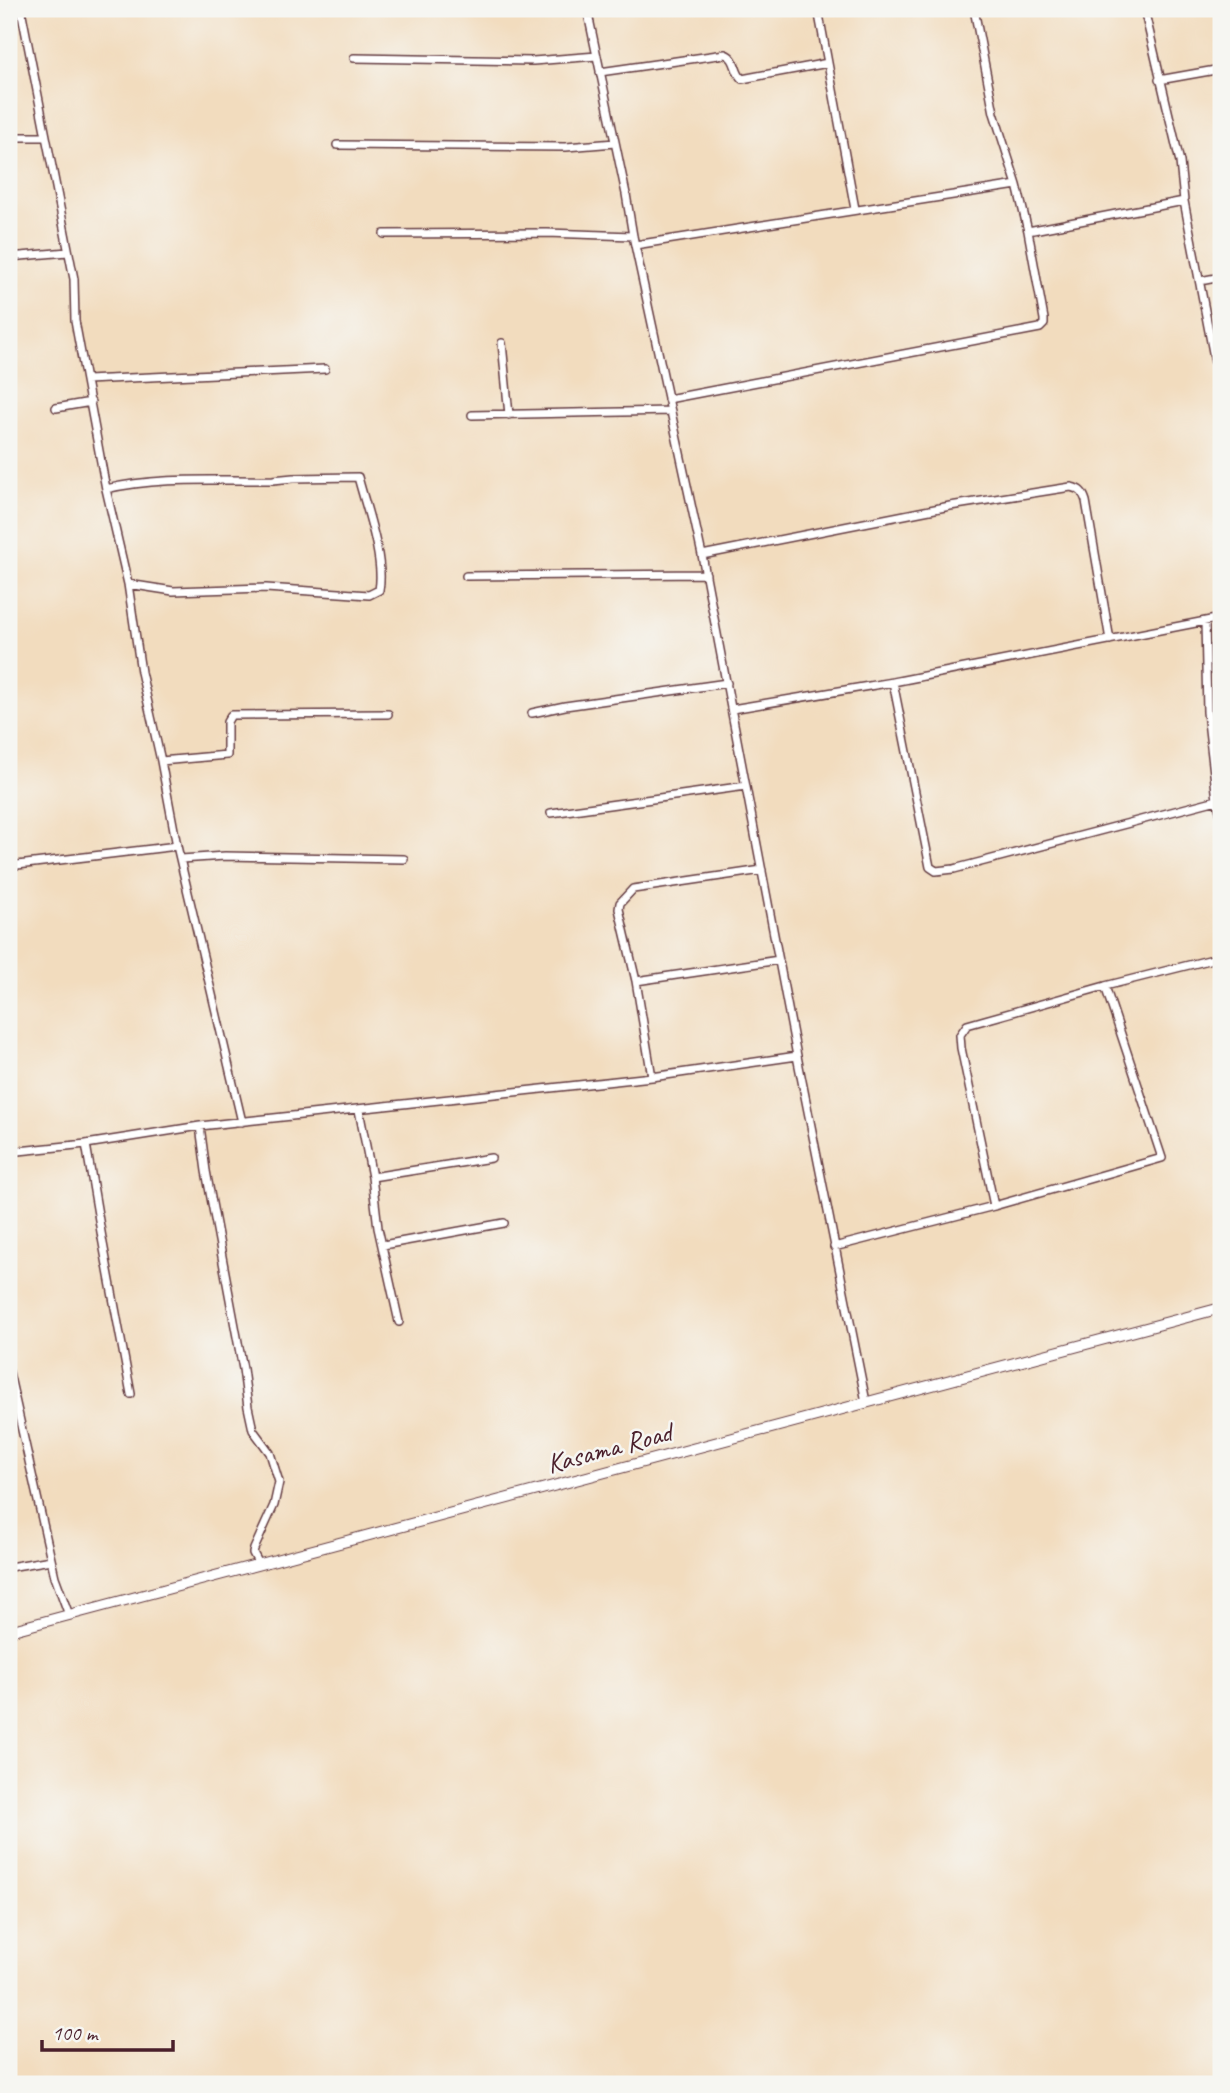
<svg xmlns="http://www.w3.org/2000/svg" width="1230" height="2093" viewBox="0 0 1230 2093" font-family="Caveat,sans-serif">
<style>
.lines{fill:none;stroke-linecap:round;stroke-linejoin:round}
.street-casing{stroke:#633b41;stroke-width:10}
.secondary-casing{stroke:#633b41;stroke-width:12}
.street{stroke:#fff;stroke-width:7}
.secondary{stroke:#fff;stroke-width:10}
.labels{text-anchor:middle;stroke-width:5;stroke-linejoin:round;paint-order:stroke}
.street-label{font-size:28px;fill:#4a1f2b;stroke:#f6f6f2}
</style>
<rect width="100%" height="100%" fill="#f6f6f2"/>
<filter id="ink" filterUnits="userSpaceOnUse"><feTurbulence type="fractalNoise" baseFrequency=".0143" numOctaves="2"/><feDisplacementMap in="SourceGraphic" scale="14" xChannelSelector="R" yChannelSelector="G"/><feConvolveMatrix kernelMatrix="1 2 1 2 8 2 1 2 1" color-interpolation-filters="sRGB"/></filter>
<filter id="wash" filterUnits="userSpaceOnUse"><feTurbulence type="fractalNoise" baseFrequency=".00686" numOctaves="4" result="noise"/><feDisplacementMap in="SourceGraphic" scale="28" xChannelSelector="R" yChannelSelector="G"/><feGaussianBlur stdDeviation="1.57" result="paint"/><feColorMatrix in="noise" values="0 0 0 0 0 0 0 0 0 0 0 0 0 0 0 0 0 1.4 0 .05"/><feComposite in="paint" operator="in"/></filter>
<g filter="url(#wash)">
<rect width="100%" height="100%" fill="#f2dcbe"/>
</g>
<g filter="url(#ink)">
<g class="lines">
<!-- street casing -->
<g class="street-casing">
<path id="street" d="M21,9l53,270 1,42 31,168 22,95 13,88 20,89 16,85 65,276
M587,9l39,185 7,42 69,319 95,501 69,346
M818,9l37,200
M974,9l20,104 23,72
M1144,9l36,153 4,39 37,193
M354,58l179,3 64,-5
M600,72l125,-18c12,4 9,18 17,25l86,-16
M1159,80l62,-11
M9,137h37
M337,145l229,2 49,-4
M1028,231l156,-30
M384,234l163,-1 86,3
M635,245l382,-60 11,46 16,88v5l-4,4 -372,71
M9,257l59,-5
M1200,281l21,-4
M502,343l7,72
M86,380l239,-11
M56,408l35,-6
M472,415l199,-4
M106,489c54,-13 112,-8 167,-9l20,-2 65,-1c8,31 27,82 21,113l-10,5 -103,-7 -93,3 -45,-7
M702,555l248,-49 121,-19c9,2 12,5 15,14l24,139
M466,576l240,-2
M1205,622l2,90 10,88 4,15
M893,682l37,185 6,4 18,-2 263,-69
M732,709l161,-27 328,-64
M532,713l33,-7 162,-23
M161,761l66,-6v-33l4,-7 157,-1
M551,813l195,-27
M181,859l44,-3 179,3
M9,866l168,-20
M636,981l143,-21
M652,1077l-16,-96 -17,-72 1,-6 13,-14 129,-19
M359,1110l13,67 6,51 21,94
M200,1126l6,45 37,198 5,38 5,23 17,23 9,29 -5,23 -20,44 -1,4 6,11
M86,1144l16,94 29,156
M9,1152l77,-8 114,-18 452,-49 145,-21
M372,1177l119,-19
M994,1206l-33,-158 -1,-13 7,-10 138,-39 116,-29
M383,1245l121,-22
M834,1247l160,-41 168,-48 -57,-172
M9,1372l46,205 14,38
M9,1567l42,-7"/>
</g>
<!-- secondary casing -->
<g class="secondary-casing">
<path id="secondary" d="M9,1631l1212,-323"/>
</g>
<!-- street -->
<use href="#street" class="street"/>
<!-- secondary -->
<use href="#secondary" class="secondary"/>
</g>
</g>
<g class="labels">
<!-- street labels -->
<g class="street-label">
<text transform="translate(609 1447) rotate(-15)" y="10">Kasama Road</text>
</g>
</g>
<!-- margin -->
<rect width="1230" height="2093" fill="none" stroke="#f6f6f2" stroke-width="35"/>
<!-- scale -->
<path d="M42 2040v10h131v-10" fill="none" stroke="#4a1f2b" stroke-width="3.5"/>
<text x="52" y="2040" font-size="21" fill="#4a1f2b" stroke="#f6f6f2" stroke-width="5" paint-order="stroke">100 m</text>
</svg>
